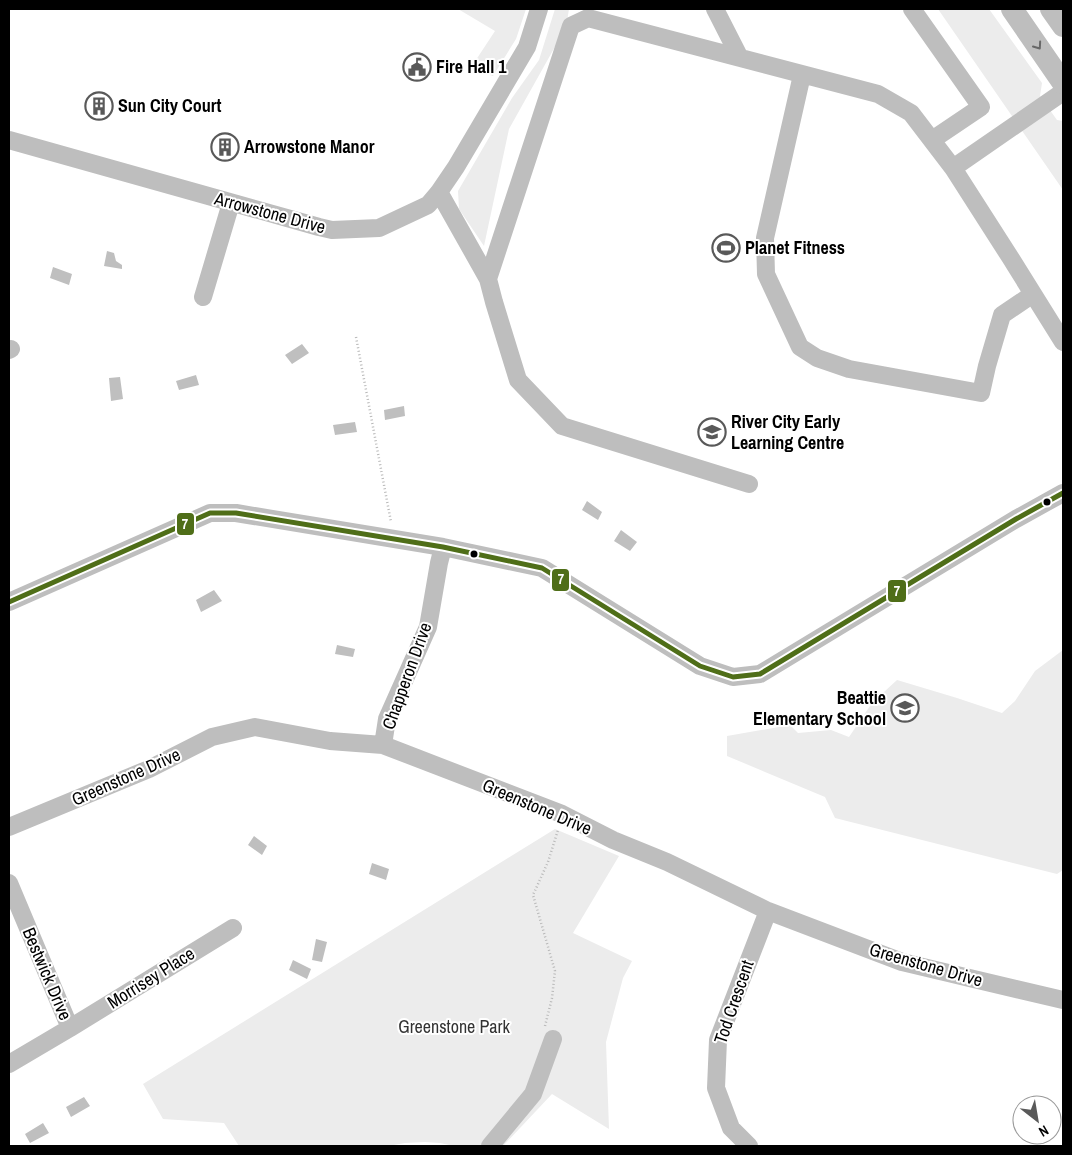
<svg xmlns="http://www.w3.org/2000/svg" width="1072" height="1155" viewBox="0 0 1072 1155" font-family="'Archivo Narrow',sans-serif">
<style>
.green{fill:#ececec}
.water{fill:#bfbfbf}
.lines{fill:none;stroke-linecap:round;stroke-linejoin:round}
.path{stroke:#b9b9b9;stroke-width:2.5;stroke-dasharray:1 2.5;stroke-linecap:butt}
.minor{stroke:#bebebe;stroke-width:18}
.major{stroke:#bebebe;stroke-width:22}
.bus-1-casing{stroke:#fff;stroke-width:9}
.bus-1{stroke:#4f6e18;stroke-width:5}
.oneway{stroke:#686868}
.bus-dot{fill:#000;stroke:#fff;stroke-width:2}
.labels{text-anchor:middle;stroke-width:4;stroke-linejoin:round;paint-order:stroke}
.poi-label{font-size:18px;font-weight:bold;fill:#000;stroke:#fff;text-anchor:start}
.street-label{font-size:18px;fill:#000;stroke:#fff}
.park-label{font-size:18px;fill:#333;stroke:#fff}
.line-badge{stroke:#fff;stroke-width:2}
.badge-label{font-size:14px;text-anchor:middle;font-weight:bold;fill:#fff}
</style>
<rect width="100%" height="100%" fill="#fff"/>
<!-- green -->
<path class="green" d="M458,9h68l-10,30 -23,37 -23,-7 25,-38z
M555,9h14l-3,18 -57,102 -25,117 -25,-37 -1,-18 54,-93 27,-38z
M938,9h51l53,74 -2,13 17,24 6,1v69z
M1063,650v220l-6,4 -222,-56 -10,-21 -98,-41v-20l63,-11 8,8 33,-3 18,7 23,-34 25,-23 60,18 45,15 13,-12 20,-30z
M555,829l64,27 -46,77 59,28 -9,17 -17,64 3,87 -57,-35 -49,52h-49l-14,-3 -15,-1 -20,1 -17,3h-149l-15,-23 -61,-4 -20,-35z"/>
<!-- water -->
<path class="water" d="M107,251l7,2 2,8 6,4v4l-18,-3z
M53,267l19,7 -3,11 -19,-7z
M302,344l7,9 -17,11 -7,-9z
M196,375l3,10 -20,5 -3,-9z
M120,377l3,22 -12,2 -2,-23z
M404,406l1,10 -20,4 -1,-10z
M355,422l2,10 -22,3 -2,-10z
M587,501l15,11 -4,8 -16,-10z
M621,530l16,12 -7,9 -16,-10z
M214,590l8,11 -21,11 -5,-12z
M337,645l18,4 -2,8 -18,-3z
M254,836l13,10 -5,9 -14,-10z
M372,863l17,6 -3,11 -17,-6z
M316,939l11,3 -5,20 -10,-2z
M293,960l18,9 -4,10 -18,-9z
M84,1097l6,9 -19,11 -5,-10z
M43,1123l6,10 -19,10 -5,-9z"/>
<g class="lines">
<!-- path -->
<path class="path" d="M356,337l35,185
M545,1026l7,-28 3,-27 -22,-76 15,-33 10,-32"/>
<!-- minor -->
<path class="minor" d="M715,9l25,49
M912,9l69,98 -49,33
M802,75l-37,163 1,36 34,73 17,11 32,11 132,24 6,-27 15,-51 31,-21
M9,140l310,87 13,3 47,-2 49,-23 11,-13 17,-25 71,-120 12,-38
M953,168l110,-76
M439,192l49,87
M203,297l28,-94
M9,350l2,-1
M749,484l-187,-58 -44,-46 -24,-78 -6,-23 83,-253 17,-8 290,76 33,19 42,55 57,89 53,85
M9,602l201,-89h26l207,34 99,21 158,98 33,11 27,-3 256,-155 47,-26
M383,745l4,-26 41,-92 11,-64 4,-16
M9,827l140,-58 63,-32 43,-10 75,14 53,4 179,69 51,26 54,22 101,49 134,51 161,38
M9,883l61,145 -61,36
M70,1028l163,-100
M490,1146l43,-52 20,-55
M749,1146l-18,-18 -15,-40 2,-48 50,-129"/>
<!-- major -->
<path class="major" d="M1012,9l51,74
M1051,9l12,17"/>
<!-- bus-1 casing -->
<g class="bus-1-casing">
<path id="bus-1" d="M9,602l201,-89h26l207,34 99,21 158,98 33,11 27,-3 256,-155 47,-26"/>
</g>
<!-- bus-1 -->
<use href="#bus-1" class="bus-1"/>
</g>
<!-- one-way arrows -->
<defs><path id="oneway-chevron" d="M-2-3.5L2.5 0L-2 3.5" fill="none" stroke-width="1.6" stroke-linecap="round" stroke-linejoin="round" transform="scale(1.25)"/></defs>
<use class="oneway" href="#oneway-chevron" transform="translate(1038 46) rotate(55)"/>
<!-- icons -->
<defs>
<g id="civic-ring" transform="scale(1.4375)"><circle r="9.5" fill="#fff" stroke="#595959" stroke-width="1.5"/><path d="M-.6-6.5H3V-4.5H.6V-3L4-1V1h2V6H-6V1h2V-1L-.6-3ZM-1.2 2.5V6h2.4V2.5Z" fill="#595959"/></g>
<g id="building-ring" transform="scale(1.4375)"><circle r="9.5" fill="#fff" stroke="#595959" stroke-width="1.5"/><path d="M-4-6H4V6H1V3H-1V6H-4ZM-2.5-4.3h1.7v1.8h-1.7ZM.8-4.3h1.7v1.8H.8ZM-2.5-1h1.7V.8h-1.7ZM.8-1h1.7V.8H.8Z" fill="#595959"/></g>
<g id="stadium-ring" transform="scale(1.4375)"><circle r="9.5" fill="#fff" stroke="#595959" stroke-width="1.5"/><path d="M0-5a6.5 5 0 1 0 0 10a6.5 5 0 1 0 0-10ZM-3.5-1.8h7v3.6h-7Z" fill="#595959"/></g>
<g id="school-ring" transform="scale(1.4375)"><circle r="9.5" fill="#fff" stroke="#595959" stroke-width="1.5"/><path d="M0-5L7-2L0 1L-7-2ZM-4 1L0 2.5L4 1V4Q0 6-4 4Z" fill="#595959"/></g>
</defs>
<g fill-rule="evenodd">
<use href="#civic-ring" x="417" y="67"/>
<use href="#building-ring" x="99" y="106"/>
<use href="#building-ring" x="225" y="147"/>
<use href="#stadium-ring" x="726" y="248"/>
<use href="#school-ring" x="712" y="432"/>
<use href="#school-ring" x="905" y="708"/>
</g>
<!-- markers -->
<g class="bus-dot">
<circle cx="1047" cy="502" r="4.5"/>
<circle cx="474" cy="554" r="4.5"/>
</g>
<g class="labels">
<!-- poi labels -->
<g class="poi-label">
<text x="436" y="73">Fire Hall 1</text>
<text x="118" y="112">Sun City Court</text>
<text x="244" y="153">Arrowstone Manor</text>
<text x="745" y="254">Planet Fitness</text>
<text x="731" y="428">River City Early<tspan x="731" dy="21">Learning Centre</tspan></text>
<text x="886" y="704" text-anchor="end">Beattie<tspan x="886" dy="21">Elementary School</tspan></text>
</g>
<!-- street labels -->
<g class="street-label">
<text transform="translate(270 213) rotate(15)" y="6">Arrowstone Drive</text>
<text transform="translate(407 676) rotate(-70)" y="6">Chapperon Drive</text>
<text transform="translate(126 777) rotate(-24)" y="6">Greenstone Drive</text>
<text transform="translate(537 807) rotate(23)" y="6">Greenstone Drive</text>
<text transform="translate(926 965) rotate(16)" y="6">Greenstone Drive</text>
<text transform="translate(47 974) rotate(67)" y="6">Bestwick Drive</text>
<text transform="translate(151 978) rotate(-32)" y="6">Morrisey Place</text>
<text transform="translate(734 1002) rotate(-71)" y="6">Tod Crescent</text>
</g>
<!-- park labels -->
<g class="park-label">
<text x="454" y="1033">Greenstone Park</text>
</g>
</g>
<g class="line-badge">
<rect x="176" y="512" width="19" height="24" rx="5" fill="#4f6e18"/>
<rect x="551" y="568" width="19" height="24" rx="5" fill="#4f6e18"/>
<rect x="887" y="579" width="20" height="24" rx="5" fill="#4f6e18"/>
</g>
<g class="badge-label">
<text x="185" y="529">7</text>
<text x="561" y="584">7</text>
<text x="897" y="596">7</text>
</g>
<!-- border -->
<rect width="1072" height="1155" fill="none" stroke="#000000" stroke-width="20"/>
<!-- north arrow -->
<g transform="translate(1037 1120) rotate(149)"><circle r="24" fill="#ffffff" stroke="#999999"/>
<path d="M0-4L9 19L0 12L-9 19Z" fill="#595959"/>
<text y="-8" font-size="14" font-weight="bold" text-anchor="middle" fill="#000000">N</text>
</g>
</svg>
